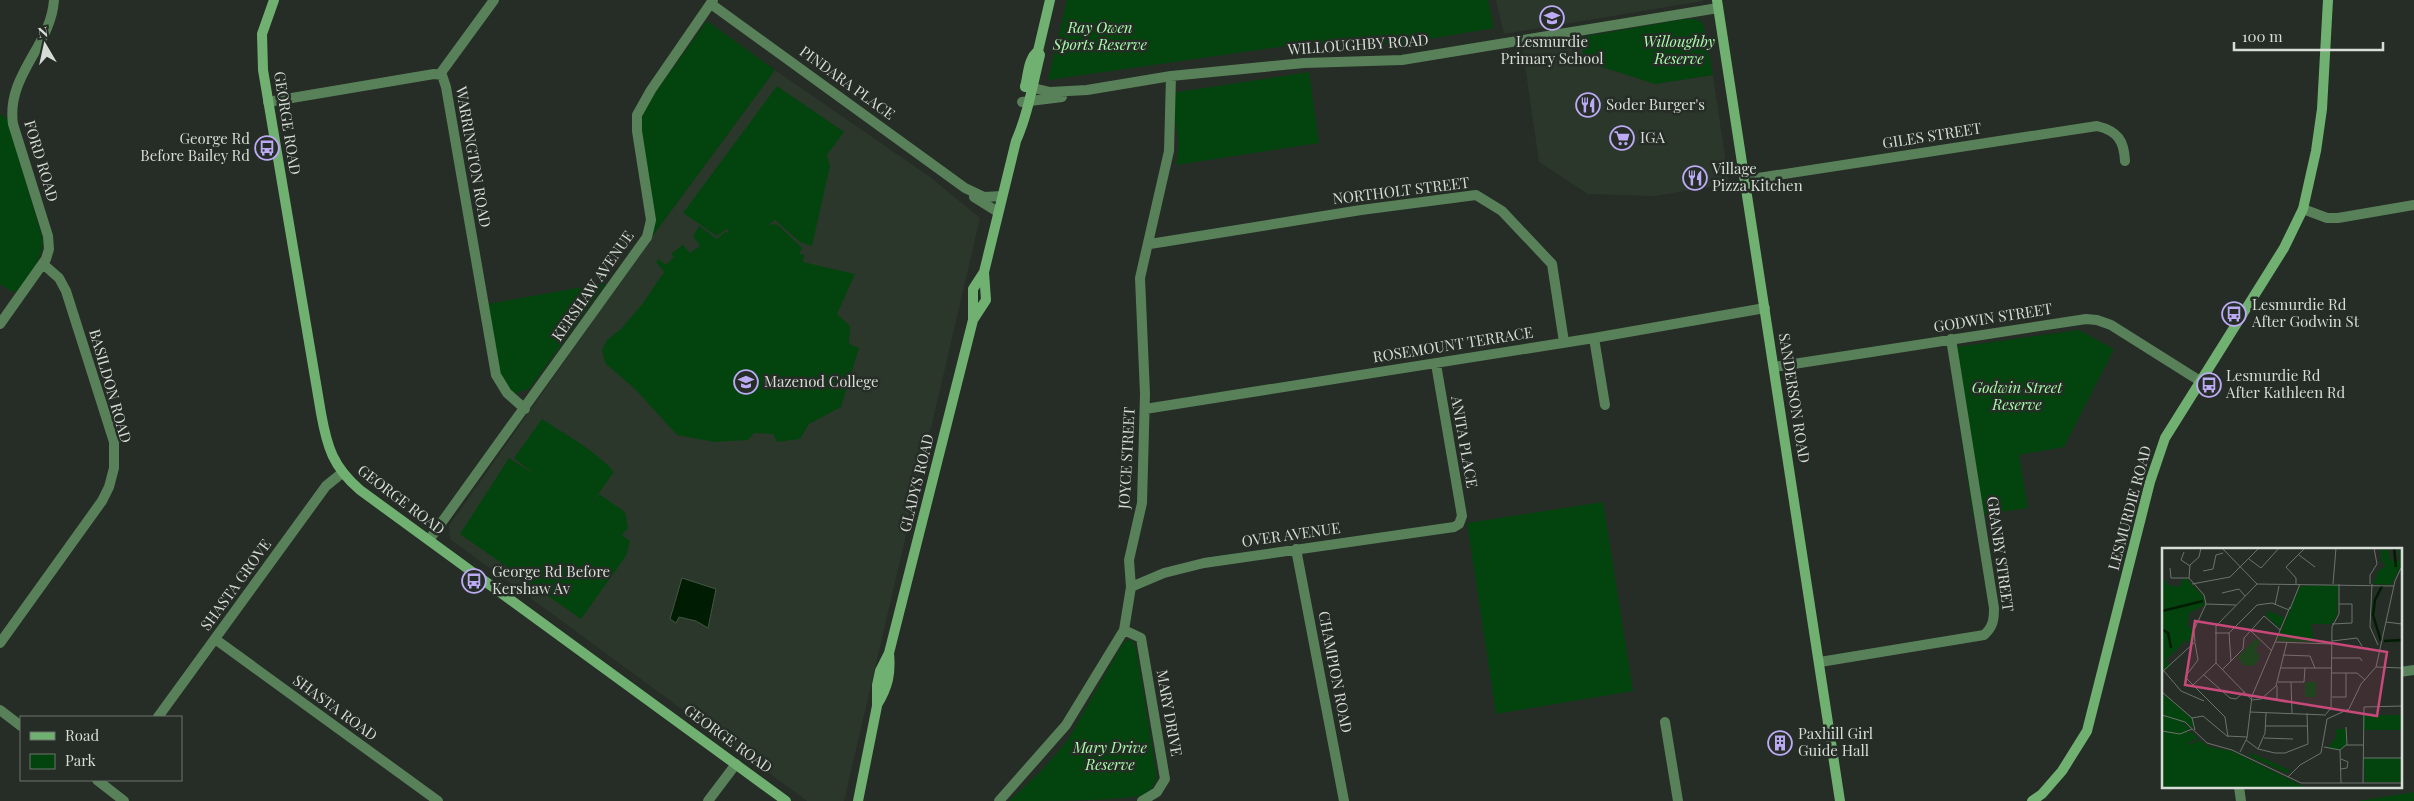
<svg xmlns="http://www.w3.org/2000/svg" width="2414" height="801" viewBox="0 0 2414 801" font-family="'Playfair Display',serif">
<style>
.built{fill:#2c372c}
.green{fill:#03440e}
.water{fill:#001c02;stroke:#405642}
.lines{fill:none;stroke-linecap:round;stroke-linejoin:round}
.street{stroke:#588159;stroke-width:10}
.secondary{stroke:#70b172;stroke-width:10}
.labels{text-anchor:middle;stroke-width:5;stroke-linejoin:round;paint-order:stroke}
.park-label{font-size:15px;font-style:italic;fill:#a9fcab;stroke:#262c26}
.poi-label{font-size:15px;fill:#d7dcd7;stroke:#262c26;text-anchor:start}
.street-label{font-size:15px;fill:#d7dcd7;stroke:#262c26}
.inset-river{fill:none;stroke:#001c02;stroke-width:2.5}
.inset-road{fill:none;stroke:#6d726d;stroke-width:1}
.view{fill:#c7497a;fill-opacity:0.15;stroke:#c7497a;stroke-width:2.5}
.inset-edge{fill:none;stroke:#d7dcd7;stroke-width:2.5}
</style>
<rect width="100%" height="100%" fill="#262c26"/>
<!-- built -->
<path class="built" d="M1496,0h207v1l-199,33z
M1578,36l3,1 3,24 71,23 58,-9 16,109 -75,12 -66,-2 -49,-32 -17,-118z
M775,70l155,107 50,41 -136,583h-37l-357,-262 -1,-13 202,-288z"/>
<!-- green -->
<path class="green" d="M1067,0h421l6,28 -94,16 -93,-1 -259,37z
M1686,19h10l7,4 10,52 -58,9 -71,-23 -3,-24z
M707,21l68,49 -124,168 -14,-120z
M1309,72l10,71 -143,22 3,-21 -8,-51z
M777,86l67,46 -17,23 3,11 -18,80 -12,-4 -25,-22 -7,5 7,-1 4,2 23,22 -3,6 5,1 -1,7 52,12 -18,40 13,12 -1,18 10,4 -18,59 -32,17 -9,15 -23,3 -4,-8 -19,-1 -6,7 -33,2 -38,-7 -41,-45 -31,-27 -3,-13 5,-10 14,-11 22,-26 21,-31 -8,-10 2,-3 8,6 8,-8 -3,-3 12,-9 7,8 10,-7 -7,-10 6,-10 18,13 8,-7 5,1 -3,-4 -10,7 -34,-23z
M0,114l7,4 36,122c-1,21 -15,35 -26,51l-5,1 -12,-8z
M606,283l-77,106 -11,3 -1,2c-10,-5 -15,-15 -18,-25l-12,-65z
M2079,330l35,19 -50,98 -45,8 9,53 -55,8 -25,-168z
M542,419c24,16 53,31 72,53l-28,39 13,-17 26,18 3,16 -6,7 8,6 -4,15 -45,63 -121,-85 49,-76 26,17 -21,-17z
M1603,502l30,189 -137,23 -29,-191z
M1131,640l3,3 3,11 20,123c-2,8 -8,16 -17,19 -30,5 -97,5 -131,5l33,-31 25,-29 54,-94 4,-6z
M2414,792v9h-56z"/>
<!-- water -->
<path class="water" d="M682,578l34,11 -8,39 -12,-7 -17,-4 -3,6 -6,-4z"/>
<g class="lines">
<!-- street -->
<path class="street" d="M711,4l254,184 19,9 18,-1
M440,74l54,-74
M1025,86l25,6 37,-2 84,-14 133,-13 98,-3 316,-52
M268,102l166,-28 8,1 4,12 50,288 11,18 18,16
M1022,102l40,-5
M1745,180l352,-54c21,5 27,15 28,35
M974,197l24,15
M2303,209l24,9h11l76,-13
M1150,244l211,-34 115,-15 26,16 50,53 12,78
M0,324l46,-65 3,-10 -1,-13 -35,-112c-7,-49 38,-78 41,-124
M1594,338l11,67
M1774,367l312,-48 11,1 14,5 89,56
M1145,409l449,-71 171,-30
M429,540l218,-303 4,-17 -14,-89v-16l14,-25 62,-90
M1296,549l48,252
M1131,587l33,-14 40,-10 250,-36 5,-3 3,-8 -26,-152
M1124,630l17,8 24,141 -8,13 -15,9
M215,639l223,162
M0,643l102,-142 7,-14 5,-19v-26l-48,-151 -7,-13 -16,-14
M1820,662l164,-27c9,-8 10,-15 10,-27l-43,-269
M2400,672l14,-2
M0,710l21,16
M158,717l168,-231 16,-13
M1665,722l13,79
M97,780l27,21
M2239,787l2,14
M708,801l28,-37
M999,801l67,-76 58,-95 7,-43 -2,-27 13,-57 3,-109 -5,-116 29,-127 2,-75"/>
<!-- secondary -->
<path class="secondary" d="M274,0l-12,34 1,36 58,343c6,34 12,54 39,77l426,311
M1717,0l123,801
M1025,87c3,-11 3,-29 13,-36l12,-51
M973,320l13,-20 -2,-28
M877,705c11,-18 14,-31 12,-52
M858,801l19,-95v-21l3,-14 9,-18 84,-333v-31l11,-17 32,-131c12,-27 17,-58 24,-86l-2,-4
M2032,801l10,-7 20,-23 25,-40 63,-249 15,-44 119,-190 19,-39 13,-58 6,-42 6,-109"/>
</g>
<!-- icons -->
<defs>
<g id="school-ring" transform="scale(1.25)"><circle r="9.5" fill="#262c26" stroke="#bcaaf5" stroke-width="1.5"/><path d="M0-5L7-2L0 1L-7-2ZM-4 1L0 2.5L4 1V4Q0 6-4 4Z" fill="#bcaaf5"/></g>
<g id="restaurant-ring" transform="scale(1.25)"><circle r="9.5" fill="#262c26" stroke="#bcaaf5" stroke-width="1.5"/><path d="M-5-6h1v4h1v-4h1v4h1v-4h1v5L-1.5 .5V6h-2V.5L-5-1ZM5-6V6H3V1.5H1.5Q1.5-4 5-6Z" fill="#bcaaf5"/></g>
<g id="supermarket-ring" transform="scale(1.25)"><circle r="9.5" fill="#262c26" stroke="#bcaaf5" stroke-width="1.5"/><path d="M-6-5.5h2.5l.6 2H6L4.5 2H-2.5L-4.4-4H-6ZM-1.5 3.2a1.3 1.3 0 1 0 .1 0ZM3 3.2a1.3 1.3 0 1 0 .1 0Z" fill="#bcaaf5"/></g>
<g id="bus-ring" transform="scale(1.25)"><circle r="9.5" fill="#262c26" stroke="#bcaaf5" stroke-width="1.5"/><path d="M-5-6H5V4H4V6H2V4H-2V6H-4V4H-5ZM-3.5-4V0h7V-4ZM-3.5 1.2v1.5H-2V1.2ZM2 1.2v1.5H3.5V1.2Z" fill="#bcaaf5"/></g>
<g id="university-ring" transform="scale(1.25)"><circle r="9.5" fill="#262c26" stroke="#bcaaf5" stroke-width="1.5"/><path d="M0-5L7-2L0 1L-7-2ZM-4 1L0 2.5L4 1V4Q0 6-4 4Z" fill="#bcaaf5"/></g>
<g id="building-ring" transform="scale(1.25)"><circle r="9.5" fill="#262c26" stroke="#bcaaf5" stroke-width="1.5"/><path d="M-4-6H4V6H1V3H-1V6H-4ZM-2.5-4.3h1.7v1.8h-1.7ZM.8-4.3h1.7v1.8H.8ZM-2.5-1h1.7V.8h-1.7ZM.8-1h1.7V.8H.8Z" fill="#bcaaf5"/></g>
</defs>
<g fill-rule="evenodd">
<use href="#school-ring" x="1552" y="18"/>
<use href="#restaurant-ring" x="1588" y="105"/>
<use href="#supermarket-ring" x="1622" y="138"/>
<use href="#bus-ring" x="267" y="148"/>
<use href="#restaurant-ring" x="1695" y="178"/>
<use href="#bus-ring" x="2234" y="314"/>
<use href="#university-ring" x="746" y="382"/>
<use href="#bus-ring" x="2209" y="385"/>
<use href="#bus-ring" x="474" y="581"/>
<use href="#building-ring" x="1780" y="743"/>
</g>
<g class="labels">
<!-- park labels -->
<g class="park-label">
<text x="1100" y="33">Ray Owen<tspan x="1100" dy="17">Sports Reserve</tspan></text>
<text x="1679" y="47">Willoughby<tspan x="1679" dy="17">Reserve</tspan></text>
<text x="2017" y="393">Godwin Street<tspan x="2017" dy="17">Reserve</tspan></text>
<text x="1110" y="753">Mary Drive<tspan x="1110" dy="17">Reserve</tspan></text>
</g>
<!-- poi labels -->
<g class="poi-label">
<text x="1552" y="47" text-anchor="middle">Lesmurdie<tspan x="1552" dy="17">Primary School</tspan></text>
<text x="1606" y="110">Soder Burger's</text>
<text x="1640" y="143">IGA</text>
<text x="250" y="144" text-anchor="end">George Rd<tspan x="250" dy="17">Before Bailey Rd</tspan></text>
<text x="1712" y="174">Village<tspan x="1712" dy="17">Pizza Kitchen</tspan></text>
<text x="2252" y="310">Lesmurdie Rd<tspan x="2252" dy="17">After Godwin St</tspan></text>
<text x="2226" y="381">Lesmurdie Rd<tspan x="2226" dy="17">After Kathleen Rd</tspan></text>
<text x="764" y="387">Mazenod College</text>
<text x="492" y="577">George Rd Before<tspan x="492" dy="17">Kershaw Av</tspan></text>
<text x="1798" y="739">Paxhill Girl<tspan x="1798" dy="17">Guide Hall</tspan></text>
</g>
<!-- street labels -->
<g class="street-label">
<text transform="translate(1358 45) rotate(-4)" y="5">WILLOUGHBY ROAD</text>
<text transform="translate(847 83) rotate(36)" y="5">PINDARA PLACE</text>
<text transform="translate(287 123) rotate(81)" y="5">GEORGE ROAD</text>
<text transform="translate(1932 136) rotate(-9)" y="5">GILES STREET</text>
<text transform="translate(473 157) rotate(80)" y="5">WARRINGTON ROAD</text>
<text transform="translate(41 161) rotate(73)" y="5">FORD ROAD</text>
<text transform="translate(1401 191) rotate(-7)" y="5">NORTHOLT STREET</text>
<text transform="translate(593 286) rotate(-55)" y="5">KERSHAW AVENUE</text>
<text transform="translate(1993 318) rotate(-9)" y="5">GODWIN STREET</text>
<text transform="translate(1453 345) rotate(-9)" y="5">ROSEMOUNT TERRACE</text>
<text transform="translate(110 386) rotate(74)" y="5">BASILDON ROAD</text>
<text transform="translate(1794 398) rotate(81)" y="5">SANDERSON ROAD</text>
<text transform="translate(1464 442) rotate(80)" y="5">ANITA PLACE</text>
<text transform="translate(1127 458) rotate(-87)" y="5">JOYCE STREET</text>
<text transform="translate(917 483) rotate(-76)" y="5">GLADYS ROAD</text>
<text transform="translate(401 500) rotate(37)" y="5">GEORGE ROAD</text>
<text transform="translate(2130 508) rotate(-75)" y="5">LESMURDIE ROAD</text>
<text transform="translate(1291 535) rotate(-8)" y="5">OVER AVENUE</text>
<text transform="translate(2000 554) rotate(82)" y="5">GRANBY STREET</text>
<text transform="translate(236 585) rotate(-54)" y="5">SHASTA GROVE</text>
<text transform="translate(1335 672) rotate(79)" y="5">CHAMPION ROAD</text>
<text transform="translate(335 708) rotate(36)" y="5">SHASTA ROAD</text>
<text transform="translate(1169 713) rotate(80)" y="5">MARY DRIVE</text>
<text transform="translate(728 739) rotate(36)" y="5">GEORGE ROAD</text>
</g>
</g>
<!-- overview -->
<g transform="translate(2162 548)">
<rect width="240" height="240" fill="#262c26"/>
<path d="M219,0l8,3 1,11 5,-5 2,4h3l-2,-13h4v16l-11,21 -18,-1 5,-13 7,-4 -1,-5h-3zM0,28l6,9 11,2 4,-8h4l16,17 2,9 -16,8 -2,12 7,6 1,10 -3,4 -6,-5 -20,20 5,6 -9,6zM176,37l-1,31 -6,8h-20l3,18 -37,-1 23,-55zM107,63l16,7 -6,10 -13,-13zM94,90l4,4 -5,9 4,3v6l-6,6 -10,-1 -5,-8zM143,134h11v15h-11zM0,145l29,25 5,10 -34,-14zM0,167l11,2 17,11 -3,5 5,-1 6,6 -10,5 2,2 9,-5 11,7 22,4 75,37h-145zM201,167h39v15h-39zM174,181h10l1,16 -7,5 -12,-2 8,-11zM89,205l19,8 21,10 -5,2 -37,-17zM202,210h38v24h-37z" fill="#03440e"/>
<path class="inset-river" d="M232,0l2,19M0,63l41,-10M1,82l5,3 3,15M219,93l-8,-26 2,-15 7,-14M222,93l18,-1"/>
<path class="inset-road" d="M39,0l-2,9 -9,8 -1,13 15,17 2,9M60,0l35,36 137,2M22,4l-3,8 9,6M137,7l16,12M87,11l12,9 18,-20M8,20l1,10h18M41,23l10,-2 3,-14 7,-2M30,36l38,-7 29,-29M95,36l-41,42v37l36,37 9,-1 15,-13 11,-44M134,36v-6l-10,-11 19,-19M171,36l3,-36M208,36v-9l7,-11 -3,-16M210,36l-2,43 8,18M60,45l17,-4 6,7M44,56l30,1M113,57l4,-19M128,61l10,-25M224,74l16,2M170,76l20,-1v-19h-13M89,83l21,20M53,85h14l2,28M67,85l28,-28 15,-2 17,7M170,93l25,-3 5,8M113,94l57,2M33,95l3,17 -13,17 40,40 3,20M121,107l27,1 5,12M170,110h28l2,3M214,119l26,1M119,120h51M60,122l21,-21 1,-11 20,-22 16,14M2,123l17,20 23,10M0,124l33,-30 -1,-12 12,-26M170,125h25l8,7M42,127l26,23 6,1 8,-7M116,134h26l1,-14M129,134l1,31M31,137l23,-22M0,144l30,26 3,12M170,149h14v-24M101,150l14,1v-13M88,164l76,3M164,166l5,-6 1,-81 7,-13v-30M0,167l23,7 22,21 25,7 69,33h101M30,170l11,-2 24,20 20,1M104,178h42M184,179l1,18M0,183l18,3 12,-5M102,190l29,1M84,192l12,9 17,4h10l23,-9 -1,-31M162,199l16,3 1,33M96,201l7,-16 1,-20M178,202l6,-5h17M78,204l7,-14 5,-42 38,-89M201,210h39M179,221l6,-1 1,-6 -7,-3M126,229l12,-12 21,-12 6,-34 22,-10 12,-25 15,-17 19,-86 7,-15M201,235l1,-76 38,-1"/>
<path class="view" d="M33,73l192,31 -10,64 -192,-31z"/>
<rect width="240" height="240" class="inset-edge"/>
</g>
<!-- legend -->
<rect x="20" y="716" width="162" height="65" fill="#262c26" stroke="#6d726d"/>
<rect x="30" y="732" width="25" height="8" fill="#70b172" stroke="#6d726d"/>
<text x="65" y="741" font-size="15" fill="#d7dcd7">Road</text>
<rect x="30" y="754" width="25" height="15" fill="#03440e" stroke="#6d726d"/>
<text x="65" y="766" font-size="15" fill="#d7dcd7">Park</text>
<!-- north arrow -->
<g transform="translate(45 45) rotate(351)" stroke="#262c26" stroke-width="4" paint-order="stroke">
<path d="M0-4L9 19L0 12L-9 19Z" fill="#d7dcd7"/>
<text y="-8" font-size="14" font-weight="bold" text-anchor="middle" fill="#d7dcd7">N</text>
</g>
<!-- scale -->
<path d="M2234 42v8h149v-8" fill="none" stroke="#d7dcd7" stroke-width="2.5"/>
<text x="2242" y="42" font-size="15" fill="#d7dcd7" stroke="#262c26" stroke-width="4" paint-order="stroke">100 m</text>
</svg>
